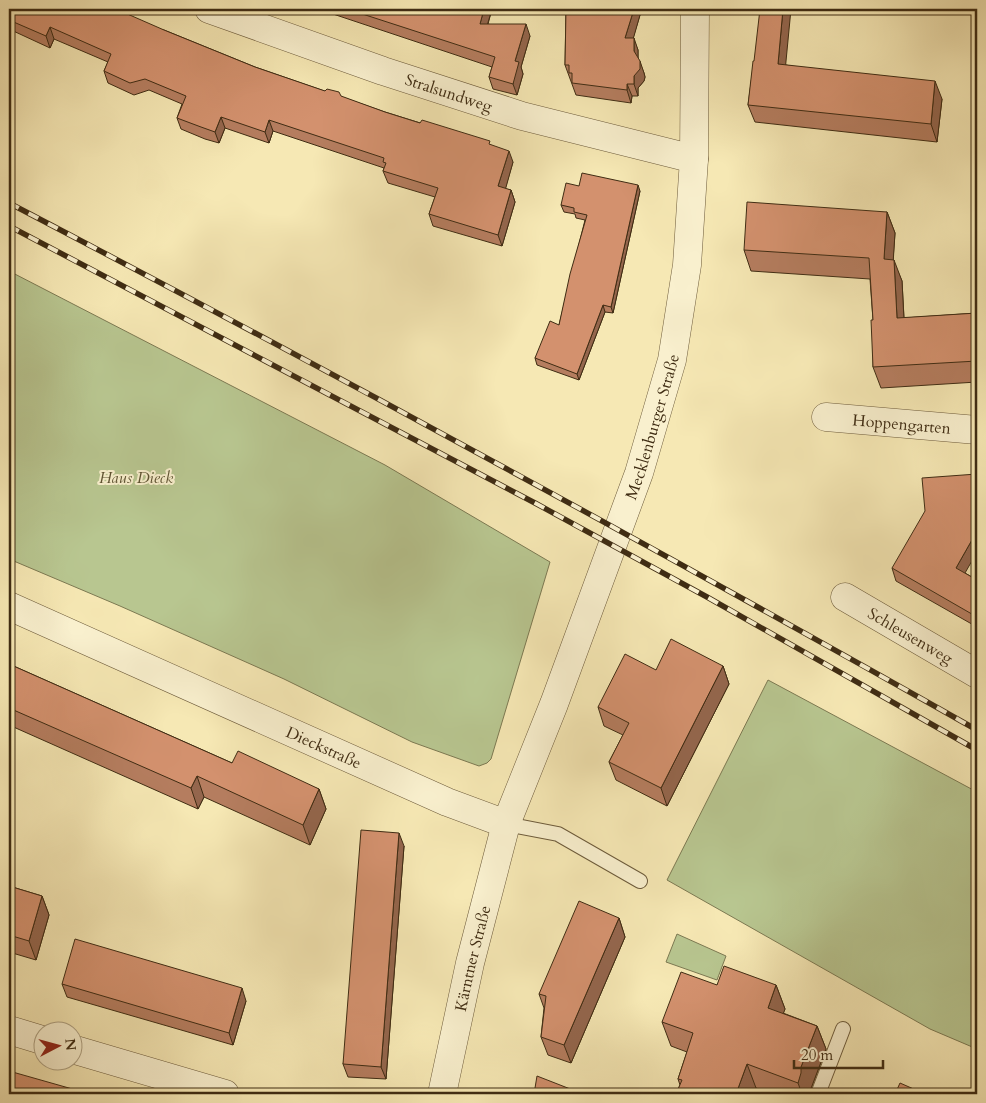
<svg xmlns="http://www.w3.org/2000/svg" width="986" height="1103" viewBox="0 0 986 1103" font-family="Cardo,serif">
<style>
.green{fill:#b8c690;stroke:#7c7952}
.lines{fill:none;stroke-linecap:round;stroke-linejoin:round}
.lane-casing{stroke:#6d5b3b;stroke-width:16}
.street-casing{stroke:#6d5b3b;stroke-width:29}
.lane{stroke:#f9f0ce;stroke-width:14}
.street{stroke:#f9f0ce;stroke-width:28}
.rail-casing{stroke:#3f2c13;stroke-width:5.5}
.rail{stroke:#f9f0ce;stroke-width:4;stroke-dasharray:11;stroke-linecap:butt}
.wall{fill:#b57d5f;stroke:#3f2c13}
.shaded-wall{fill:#94664d;stroke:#3f2c13}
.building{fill:#d3916e;stroke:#3f2c13}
.labels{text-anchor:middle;stroke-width:4;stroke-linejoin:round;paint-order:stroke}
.street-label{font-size:16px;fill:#3f2c13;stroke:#f9f0ce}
.park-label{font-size:16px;font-style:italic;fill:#5d5232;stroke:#f9f0ce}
</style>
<rect width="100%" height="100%" fill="#f6e8b4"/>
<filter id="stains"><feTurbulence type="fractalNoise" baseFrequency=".004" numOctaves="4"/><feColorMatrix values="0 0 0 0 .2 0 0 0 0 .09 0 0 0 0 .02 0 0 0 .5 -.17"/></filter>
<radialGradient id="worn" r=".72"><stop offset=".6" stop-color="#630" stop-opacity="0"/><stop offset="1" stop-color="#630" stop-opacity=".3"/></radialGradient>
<!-- green -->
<path class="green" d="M9,271l376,194 165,97 -59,197 -4,4 -8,3 -67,-24 -128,-63 -164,-73 -111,-47z
M768,680l209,112v257l-47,-20 -263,-149z
M677,934l49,22 -9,24 -51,-18z"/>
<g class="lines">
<!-- lane casing -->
<g class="lane-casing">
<path id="lane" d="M506,824l52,10 82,47
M818,1094l25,-65"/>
</g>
<!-- street casing -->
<g class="street-casing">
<g id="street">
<path id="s1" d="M209,9l174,62 139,45 172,43"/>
<path id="s2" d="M826,417l151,13"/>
<path id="s3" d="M845,597l132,77"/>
<path id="s4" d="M9,606l438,196 59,22"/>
<path d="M9,1030l33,10"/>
<path d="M72,1049l153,45"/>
<path id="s5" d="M442,1094l28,-131 36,-139 48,-120 85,-231 33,-113 15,-95 7,-106 1,-150"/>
</g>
</g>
<!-- lane -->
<use href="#lane" class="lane"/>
<!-- street -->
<use href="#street" class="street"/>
<!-- rail casing -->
<g class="rail-casing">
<path id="rail" d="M9,203c325,170 648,346 968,527
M9,226l526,277 172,94 270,153"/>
</g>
<!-- rail -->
<use href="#rail" class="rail"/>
</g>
<!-- wall -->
<path class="wall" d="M9,9l155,21 91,37 130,45 106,33 22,17 -8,27 6,1 4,12 -13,44 -69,-20 -4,-12 6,-17 -47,-14 -5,-12 1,-3 -111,-37 -4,12 -44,-15 -6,15 -14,-4 -24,-10 -4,-11 5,-14 -33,-14 -15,5 -26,-12 -4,-12 4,-9 -54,-23 -4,9 -41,-19z
M318,9h174l-4,15 42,12 -9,31 2,7 -6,21 -24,-6 -4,-12 3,-10z
M566,9h71l3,6 -7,23 5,12v8l6,15 1,4 -1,4 -6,7v8h-6l-1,7 -55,-8 -11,-30z
M754,61l32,4 156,34 -5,43 -182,-20 -7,-17z
M579,186l61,5 -27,122 -8,-1 -26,68 -42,-15 -2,-7 24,-33 26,-105 -9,-2 -1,-4 -11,-2 -3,-7z
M887,212l8,21 -2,27 9,21 2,37 73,-5v69l-96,6 -8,-21v-47l-3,-41 -119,-8 -7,-21z
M892,568l73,5 12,7v47l-81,-46z
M9,664l223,99 87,26 7,20 -16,36 -106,-48 -6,12 -189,-84z
M723,666l6,18 -62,122 -51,-26 -7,-18 14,-27 -19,-9 -6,-19 58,-37z
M404,846l-18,233 -38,-2 -5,-13z
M9,886l33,10 7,19 -13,45 -27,-8z
M619,918l6,19 -54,126 -23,-8 -7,-18 3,-29 -5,-14z
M62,984l184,17 -13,44 -166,-48z
M717,985h59l9,24 -2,4 34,13 9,23 -16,42v3h-36l-18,-6 -2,6h-78l4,-9 -2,-6 9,-27 -16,-6 -9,-24z"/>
<!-- shaded-wall -->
<path class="shaded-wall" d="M484,9h8l-8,27 -4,-12z
M634,9h3l3,6 -10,35 -5,-12z
M783,9h8l-7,73 -6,-18z
M526,24l4,12 -9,31 2,7 -6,21 -4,-11 2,-23z
M50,27l4,12 -4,9 -4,-12z
M634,38l4,12v13l-4,-12z
M640,61l4,12 1,4 -1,4 -6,7v8l-4,-12v-8z
M935,81l7,18 -5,43 -6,-18z
M627,84l5,12 -1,7 -4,-13z
M221,117l4,11 -6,15 -4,-11z
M269,120l4,11 -4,12 -4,-11z
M509,151l4,11 -10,36 -5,-12z
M638,185l2,6 -27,122 -2,-6z
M511,190l4,12 -13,44 -4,-11z
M887,212l8,21 -3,47 -8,-21z
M894,260l8,21 3,58 -8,-21z
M603,305l2,7 -26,68 -2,-6z
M977,531v21l-16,28 -5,-12z
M723,666l6,18 -62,122 -6,-18z
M197,776l7,21 -6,12 -7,-21z
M319,789l7,20 -16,36 -7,-20z
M399,833l5,13 -18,233 -5,-12z
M42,896l7,19 -13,45 -7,-19z
M619,918l6,19 -54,126 -7,-18z
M776,985l9,24 -8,22 -9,-23z
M242,988l4,13 -13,44 -4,-12z
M817,1026l9,23 -16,42v3h-8l-4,-11 3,-16z
M747,1064l9,24 -2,6h-18z"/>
<!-- building -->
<path class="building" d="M9,9h107l48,21 91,37 70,24 2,-2 12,3 2,4 44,16 35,11 2,-3 68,21 -1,3 20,7 -11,35 13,4 -13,45 -69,-21 9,-26 -55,-17 3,-8 -3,-1 1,-4 -115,-38 -4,12 -44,-15 -6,15 -14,-5 -24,-9 9,-22 -41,-17 -15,4 -26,-12 7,-17 -61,-27 -4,9 -37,-16z
M347,9h137l-4,15h46l-11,37 4,1 -6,22 -24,-7 6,-20z
M566,9h68l-9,29h9v13l6,10v8l-6,7v8h-7v6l-55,-7v-10h-3v-8h-4z
M760,9h23l-5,55 157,17 -4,43 -183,-19 5,-44h1z
M582,173l56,12 -27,122 -8,-2 -26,69 -42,-16 15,-37 9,4 11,-51 17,-59 -13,-3v-4l-13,-3 5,-22 13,3z
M747,202l140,10 -3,47 10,1 3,58 80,-5v48l-104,6 -2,-47h2l-4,-62 -125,-8z
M977,474v57l-21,37 21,12v37l-85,-49 33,-57 -3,-33z
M671,639l52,27 -62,122 -52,-26 20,-39 -31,-16 27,-53 31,16z
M9,664l223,99 6,-12 81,38 -16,36 -106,-49 -6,12 -182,-80z
M361,830l38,3 -18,234 -38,-3z
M9,886l33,10 -13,45 -20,-6z
M579,901l40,17 -55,127 -23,-8 5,-41 -7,-2z
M75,939l167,49 -13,45 -167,-49z
M724,966l52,19 -8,23 49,18 -16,41v6l-3,10 -51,-19 -11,30h-60l6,-14 -4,-1 15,-46 -31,-11 19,-50 36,13z
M9,1071l81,23h-81z
M537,1076l41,16v2h-44z
M900,1083l25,11h-30z"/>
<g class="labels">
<!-- street labels -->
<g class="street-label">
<text dy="6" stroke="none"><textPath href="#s1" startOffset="254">Stralsundweg</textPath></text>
<text dy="6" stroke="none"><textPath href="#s2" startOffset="76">Hoppengarten</textPath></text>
<text dy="6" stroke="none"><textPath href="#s5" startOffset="701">Mecklenburger Straße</textPath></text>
<text dy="6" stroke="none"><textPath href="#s3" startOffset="76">Schleusenweg</textPath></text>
<text dy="6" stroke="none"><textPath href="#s4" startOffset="345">Dieckstraße</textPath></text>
<text dy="6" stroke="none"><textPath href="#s5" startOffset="139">Kärntner Straße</textPath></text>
</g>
<!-- park labels -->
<g class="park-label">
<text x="136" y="483">Haus Dieck</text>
</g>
</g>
<!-- margin -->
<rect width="986" height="1103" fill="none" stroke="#f6e8b4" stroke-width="30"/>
<rect x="10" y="10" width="966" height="1083" fill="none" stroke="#3f2c13" stroke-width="2.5"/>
<rect x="15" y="15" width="956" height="1073" fill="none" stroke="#3f2c13"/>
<!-- north arrow -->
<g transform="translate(58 1046) rotate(84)"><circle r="24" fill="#f9f0ce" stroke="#afa283"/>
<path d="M0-4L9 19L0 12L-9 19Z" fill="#8f2418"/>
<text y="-8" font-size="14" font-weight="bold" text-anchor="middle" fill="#3f2c13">N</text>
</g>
<!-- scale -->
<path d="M794 1060v8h89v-8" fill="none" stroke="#3f2c13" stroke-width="2.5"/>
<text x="801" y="1060" font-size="15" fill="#3f2c13" stroke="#f9f0ce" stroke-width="4" paint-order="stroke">20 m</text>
<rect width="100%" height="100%" filter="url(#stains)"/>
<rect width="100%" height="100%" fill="url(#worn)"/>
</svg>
